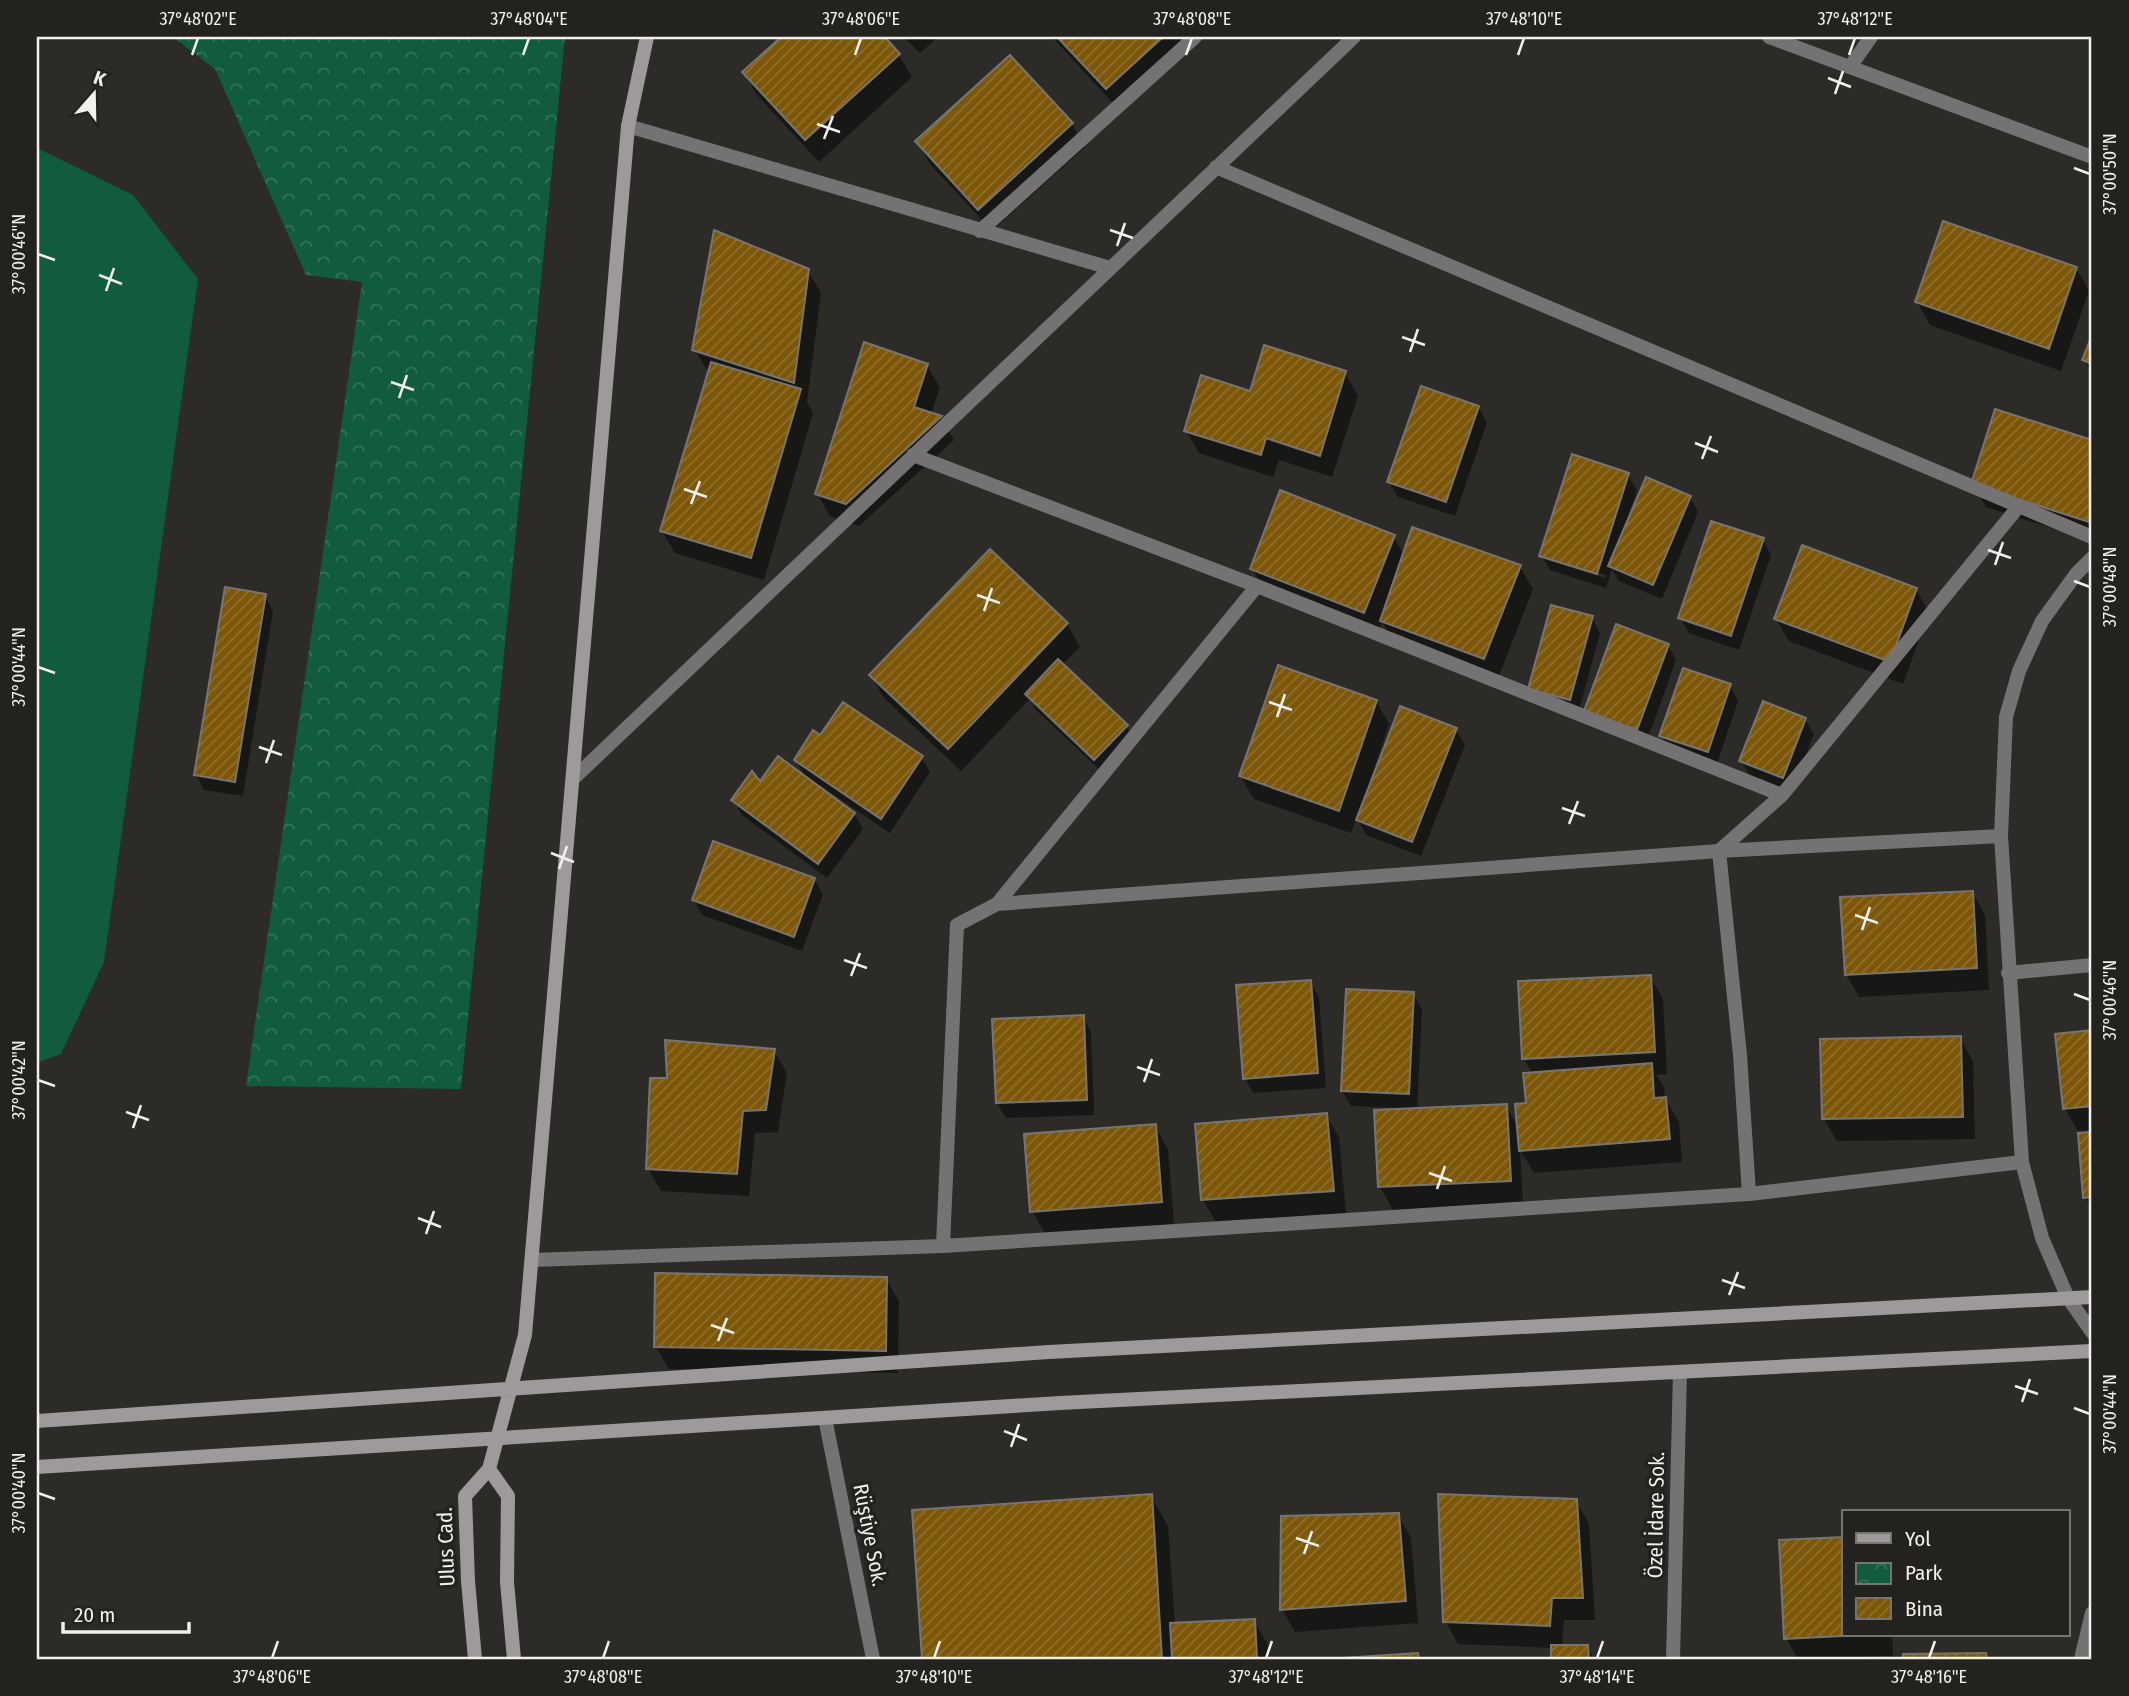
<svg xmlns="http://www.w3.org/2000/svg" width="2129" height="1696" viewBox="0 0 2129 1696" font-family="'Fira Sans Condensed',sans-serif">
<style>
.park{fill:url(#park-crowns)}
.pitch{fill:#115c3c}
.shadow{fill:#0007;fill-rule:evenodd}
.building{fill:url(#building-hatch);stroke:#787571;stroke-width:2}
.lines{fill:none;stroke-linecap:round;stroke-linejoin:round}
.lane{stroke:#757273;stroke-width:14}
.street{stroke:#757273;stroke-width:14}
.secondary{stroke:#9e9a9b;stroke-width:14}
.ticks{fill:none;stroke:#f1f0ed;stroke-width:2.5}
.labels{text-anchor:middle;stroke-width:7;stroke-linejoin:round;paint-order:stroke}
.street-label{font-size:21px;fill:#f1f0ed;stroke:#23221e}
.neatline{fill:none;stroke:#f1f0ed;stroke-width:2.5}
.ticks-label{font-size:18px;text-anchor:middle;fill:#f1f0ed}
</style>
<defs>
<pattern id="park-crowns" width="20" height="18" patternUnits="userSpaceOnUse" patternTransform="scale(1.75)"><rect width="20" height="18" fill="#115c3c"/><path d="M2 6a3 3 0 1 1 6 0M12 15a3 3 0 1 1 6 0" fill="none" stroke="#347458"/></pattern>
<pattern id="building-hatch" width="6" height="6" patternUnits="userSpaceOnUse" patternTransform="scale(1.75)"><rect width="6" height="6" fill="#7c5709"/><path d="M-1 1l2-2M0 6l6-6M5 7l2-2" fill="none" stroke="#8f6f2d"/></pattern>
</defs>
<rect width="100%" height="100%" fill="#2c2b28"/>
<!-- park -->
<path class="park" d="M173,37h392l-104,1052 -215,-3 116,-804 -56,-7 -91,-206z"/>
<!-- pitch -->
<path class="pitch" d="M37,148l96,47 65,84 -94,683 -43,92 -24,9z"/>
<!-- shadow -->
<path class="shadow" d="M784,37h98l17,18 13,22 -93,85 -62,-67 -13,-23z
M904,37h34l-18,16z
M1052,37h142l-74,74z
M1010,57l62,67 13,23 -93,84 -62,-67 -13,-23z
M2076,268l13,23 -28,80 -131,-46 -13,-23z
M808,271l13,22 -14,109 6,11 -49,167 -89,-27 -13,-22 47,-158 -15,-24z
M2092,340v33l-8,-13z
M927,365l13,23 -9,26 10,4 13,22 -95,86 -29,-10 -13,-23z
M1345,373l13,23 -26,81 -53,-17 -6,17 -74,-24 -13,-22 65,-38z
M1478,407l9,15 -32,94 -57,-19 -9,-15z
M1996,411l96,31v99l-106,-34 -13,-23z
M1628,475l9,15 -8,24 61,-17 8,15 -36,87 -43,-18 -7,-12 -6,19 -56,-18 -9,-15zM1551,557l55,18 -1,3 -54,-17z
M1393,536l11,19 116,12 13,22 -36,92 -102,-37 -13,-22 -5,12 -112,-43 -13,-23z
M1763,540l8,15 -32,95 -50,-17 -9,-15z
M1916,590l13,22 -26,72 -114,-43 -13,-22z
M265,596l8,15 -30,185 -39,-6 -8,-15z
M1592,618l8,15 -22,81 -39,-11z
M1067,624l13,23 -18,18 64,61 9,15 -31,33 -69,-65 -5,-10 -69,72 -77,-73 -13,-22z
M1668,645l8,15 -30,84 -51,-18z
M1730,686l8,15 -22,65 -46,-15 -9,-15z
M1376,701l13,23 -19,57 86,-51 9,15 -44,111 -55,-21 -9,-17 -6,15 -97,-34 -14,-23z
M1805,719l9,15 -23,58 -41,-16 -9,-15z
M821,738l100,19 9,15 -40,61 -72,-49 -2,3 38,27 9,15 -36,49 -85,-63 -9,-15 27,-16 47,-4 -11,-20z
M814,879l9,15 -21,57 -100,-36 -8,-15z
M1972,892l13,23 4,75 -130,7 -13,-23z
M1650,977l13,22 4,75 -11,1 8,12 1,12 14,23 3,40 -148,11 -14,-23 3,54 -130,6 -13,-23 -4,-75 22,-1v-3l-47,-2 -9,-15 71,-97 9,15 -5,101 89,-4 13,22 9,-24 5,-30 -9,-15z
M1310,982l9,15 7,91 -73,5 -8,-15z
M1083,1017l8,15 3,83 -88,3 -9,-15z
M2092,1032v98l-14,1 -13,-22 -8,-73z
M1960,1038l13,23 2,78 -138,2 -13,-22z
M774,1051l13,22 -9,59 -23,1 -6,63 -88,-5 -13,-22 20,-89z
M1326,1115l13,22 7,76 -130,9 -13,-22z
M1155,1126l13,23 6,75 -129,10 -13,-23z
M2080,1134h12v76l-7,-13z
M886,1279l13,22 -1,72 -229,-4 -13,-22z
M1151,1496l17,30 7,98 79,-3 13,22 1,16h-344l-10,-147z
M1576,1501l13,23 6,96h-31l-2,27 25,-1 7,13h-41v-11l-95,-4 -13,-23z
M1398,1515l13,23 7,85 -123,9 -13,-23z
M1844,1635h48l1,21 -95,3 -12,-21z"/>
<!-- building -->
<path class="building" d="M781,37h104l15,17 -95,86 -63,-68z
M1057,37h106l-57,52z
M1010,55l63,68 -95,87 -63,-69z
M1943,221l134,46 -28,82 -134,-47z
M714,230l95,39 -15,114 -102,-33z
M2092,335v29l-10,-4z
M864,342l64,22 -14,43 28,9 -96,88 -31,-10z
M1264,345l82,26 -26,85 -54,-18 -5,17 -77,-24 17,-56 49,16z
M711,362l90,27 -50,169 -91,-27z
M1421,386l58,20 -33,96 -59,-20z
M1995,409l97,31v83l-121,-39z
M1572,454l57,19 -32,101 -58,-18z
M1646,477l45,19 -38,89 -45,-19z
M1280,490l115,45 -31,78 -114,-44z
M1711,521l53,17 -33,98 -53,-18z
M1412,527l109,38 -37,94 -104,-38z
M1802,545l115,43 -27,74 -116,-43z
M990,549l78,74 -120,126 -79,-74z
M225,587l41,7 -31,188 -41,-7z
M1551,605l42,11 -23,84 -42,-11z
M1616,624l53,20 -32,86 -53,-19z
M1058,659l70,66 -34,35 -69,-66z
M1278,665l99,35 -38,111 -100,-35z
M1683,668l48,16 -23,68 -49,-16z
M1763,701l43,17 -23,60 -44,-17z
M843,702l80,54 -42,63 -87,-59 19,-30 7,5z
M1400,706l57,22 -45,114 -56,-22z
M778,756l77,57 -37,51 -87,-64 21,-29 8,10z
M713,841l102,37 -21,59 -102,-37z
M1973,891l4,77 -132,7 -5,-78z
M1651,975l4,77 -133,7 -4,-78z
M1311,980l7,93 -75,6 -7,-94z
M1346,989l68,3 -5,102 -68,-3z
M1084,1015l3,85 -91,3 -4,-84z
M2092,1030v76l-29,3 -8,-75z
M1961,1036l2,81 -141,2 -2,-80z
M665,1040l110,9 -9,61 -23,1 -6,63 -91,-5 4,-91h17z
M1652,1063l2,35 12,-1 4,42 -151,12 -4,-47 11,-1 -3,-30z
M1507,1104l4,77 -133,6 -4,-77z
M1327,1113l7,78 -133,9 -6,-76z
M1156,1124l6,78 -132,10 -6,-78z
M2092,1132v65l-9,1 -5,-65z
M655,1273l232,4 -1,74 -232,-4z
M1152,1494l10,165h-240l-10,-149z
M1438,1494l139,5 6,99h-31l-2,28 -107,-4z
M1399,1513l7,88 -126,9 1,-94z
M1844,1537v98h18l-78,4 -5,-99z
M1255,1619l2,40h-85l-2,-36z
M1551,1645h37l1,14h-38z
M1418,1653l1,6h-94z
M1986,1653l1,6h-84v-5z"/>
<g class="lines">
<!-- lane -->
<path class="lane" d="M1850,67l21,-30"/>
<!-- street -->
<path class="street" d="M1769,37l323,120
M628,126l482,142
M1216,167l876,370
M980,231l215,-194
M913,455l344,131 525,209
M2092,558l-16,16 -34,47 -23,50 -13,46 -5,119 21,326 20,76 26,60 24,34
M574,778l780,-741
M997,904l722,-53 282,-15
M2008,973l84,-8
M1749,1194l-9,-139 -21,-204 63,-56 237,-289
M943,1246l14,-321 40,-21 260,-318
M532,1260l411,-14 806,-52 273,-32
M825,1418l48,241
M1673,1659l7,-287
M2081,1659l11,-46"/>
<!-- secondary -->
<path class="secondary" d="M37,1421l1012,-69 1043,-55
M37,1467l1023,-64 1032,-52
M489,1469l19,27 -1,86 7,77
M475,1659l-7,-78 -3,-85 24,-27 36,-134 103,-1209 19,-89"/>
</g>
<!-- ticks -->
<path class="ticks" d="M192,55l6,-17M523,55l6,-17M855,55l6,-17M1186,55l6,-17M1518,55l6,-17M1849,55l6,-17M1828,78l23,9M1835,94l8,-23M817,124l23,8M824,139l9,-23M2074,168l16,6M1110,230l23,8M1117,246l8,-23M38,254l17,6M99,275l23,9M106,291l8,-23M1402,337l23,8M1410,352l8,-23M391,382l23,8M399,398l8,-23M1695,443l23,9M1702,459l9,-23M684,489l23,8M691,504l9,-23M1988,550l23,8M1995,565l8,-23M2074,581l16,6M977,595l23,8M984,611l8,-23M38,667l17,6M1269,702l23,8M1277,717l8,-23M259,747l23,8M266,763l8,-23M1562,808l23,8M1569,824l9,-23M551,853l23,9M559,869l8,-23M1855,915l23,8M1862,930l8,-23M844,960l23,8M851,976l9,-23M2074,994l16,6M1137,1067l23,8M38,1080l17,6M1144,1082l8,-23M126,1112l23,8M133,1128l8,-23M1429,1173l23,8M1437,1189l8,-23M418,1218l23,9M426,1234l8,-23M1722,1280l23,8M1729,1295l9,-23M711,1325l23,8M718,1341l9,-23M2015,1386l23,8M2022,1402l8,-23M2074,1408l16,6M1004,1431l23,9M1011,1447l8,-23M38,1493l17,6M1296,1538l23,8M1304,1554l8,-23M272,1658l6,-17M603,1658l6,-17M934,1658l6,-17M1266,1658l6,-17M1597,1658l6,-17M1929,1658l6,-17"/>
<g class="labels">
<!-- street labels -->
<g class="street-label">
<text transform="translate(1656 1515) rotate(-89)" y="7">Özel İdare Sok.</text>
<text transform="translate(870 1535) rotate(79)" y="7">Rüştiye Sok.</text>
<text transform="translate(446 1547) rotate(-92)" y="7">Ulus Cad.</text>
</g>
</g>
<!-- border -->
<rect width="2129" height="1696" fill="none" stroke="#23221e" stroke-width="77"/>
<!-- legend -->
<rect x="1842" y="1510" width="228" height="126" fill="#23221e" stroke="#757471" stroke-width="2"/>
<rect x="1856" y="1533" width="35" height="10" fill="#9e9a9b" stroke="#757471" stroke-width="2"/>
<text x="1905" y="1546" font-size="21" fill="#f1f0ed">Yol</text>
<rect x="1856" y="1563" width="35" height="21" fill="url(#park-crowns)" stroke="#757471" stroke-width="2"/>
<text x="1905" y="1580" font-size="21" fill="#f1f0ed">Park</text>
<rect x="1856" y="1598" width="35" height="21" fill="url(#building-hatch)" stroke="#757471" stroke-width="2"/>
<text x="1905" y="1616" font-size="21" fill="#f1f0ed">Bina</text>
<!-- north arrow -->
<g transform="translate(94 94) rotate(20)" stroke="#23221e" stroke-width="5" paint-order="stroke">
<path d="M0-5L12 26L0 18L-12 26Z" fill="#f1f0ed"/>
<text y="-10" font-size="19" font-weight="bold" text-anchor="middle" fill="#f1f0ed">K</text>
</g>
<!-- scale -->
<path d="M63 1622v10h126v-10" fill="none" stroke="#f1f0ed" stroke-width="3.5"/>
<text x="74" y="1622" font-size="21" fill="#f1f0ed" stroke="#23221e" stroke-width="5" paint-order="stroke">20 m</text>
<rect x="38" y="38" width="2052" height="1620" class="neatline"/>
<g class="ticks-label">
<text x="198" y="25">37°48'02"E</text>
<text x="529" y="25">37°48'04"E</text>
<text x="861" y="25">37°48'06"E</text>
<text x="1192" y="25">37°48'08"E</text>
<text x="1524" y="25">37°48'10"E</text>
<text x="1855" y="25">37°48'12"E</text>
<text transform="translate(2110 174) rotate(-90)" y="6">37°00'50"N</text>
<text transform="translate(19 254) rotate(-90)" y="6">37°00'46"N</text>
<text transform="translate(2110 587) rotate(-90)" y="6">37°00'48"N</text>
<text transform="translate(19 667) rotate(-90)" y="6">37°00'44"N</text>
<text transform="translate(2110 1000) rotate(-90)" y="6">37°00'46"N</text>
<text transform="translate(19 1080) rotate(-90)" y="6">37°00'42"N</text>
<text transform="translate(2110 1414) rotate(-90)" y="6">37°00'44"N</text>
<text transform="translate(19 1493) rotate(-90)" y="6">37°00'40"N</text>
<text x="272" y="1683">37°48'06"E</text>
<text x="603" y="1683">37°48'08"E</text>
<text x="934" y="1683">37°48'10"E</text>
<text x="1266" y="1683">37°48'12"E</text>
<text x="1597" y="1683">37°48'14"E</text>
<text x="1929" y="1683">37°48'16"E</text>
</g>
</svg>
